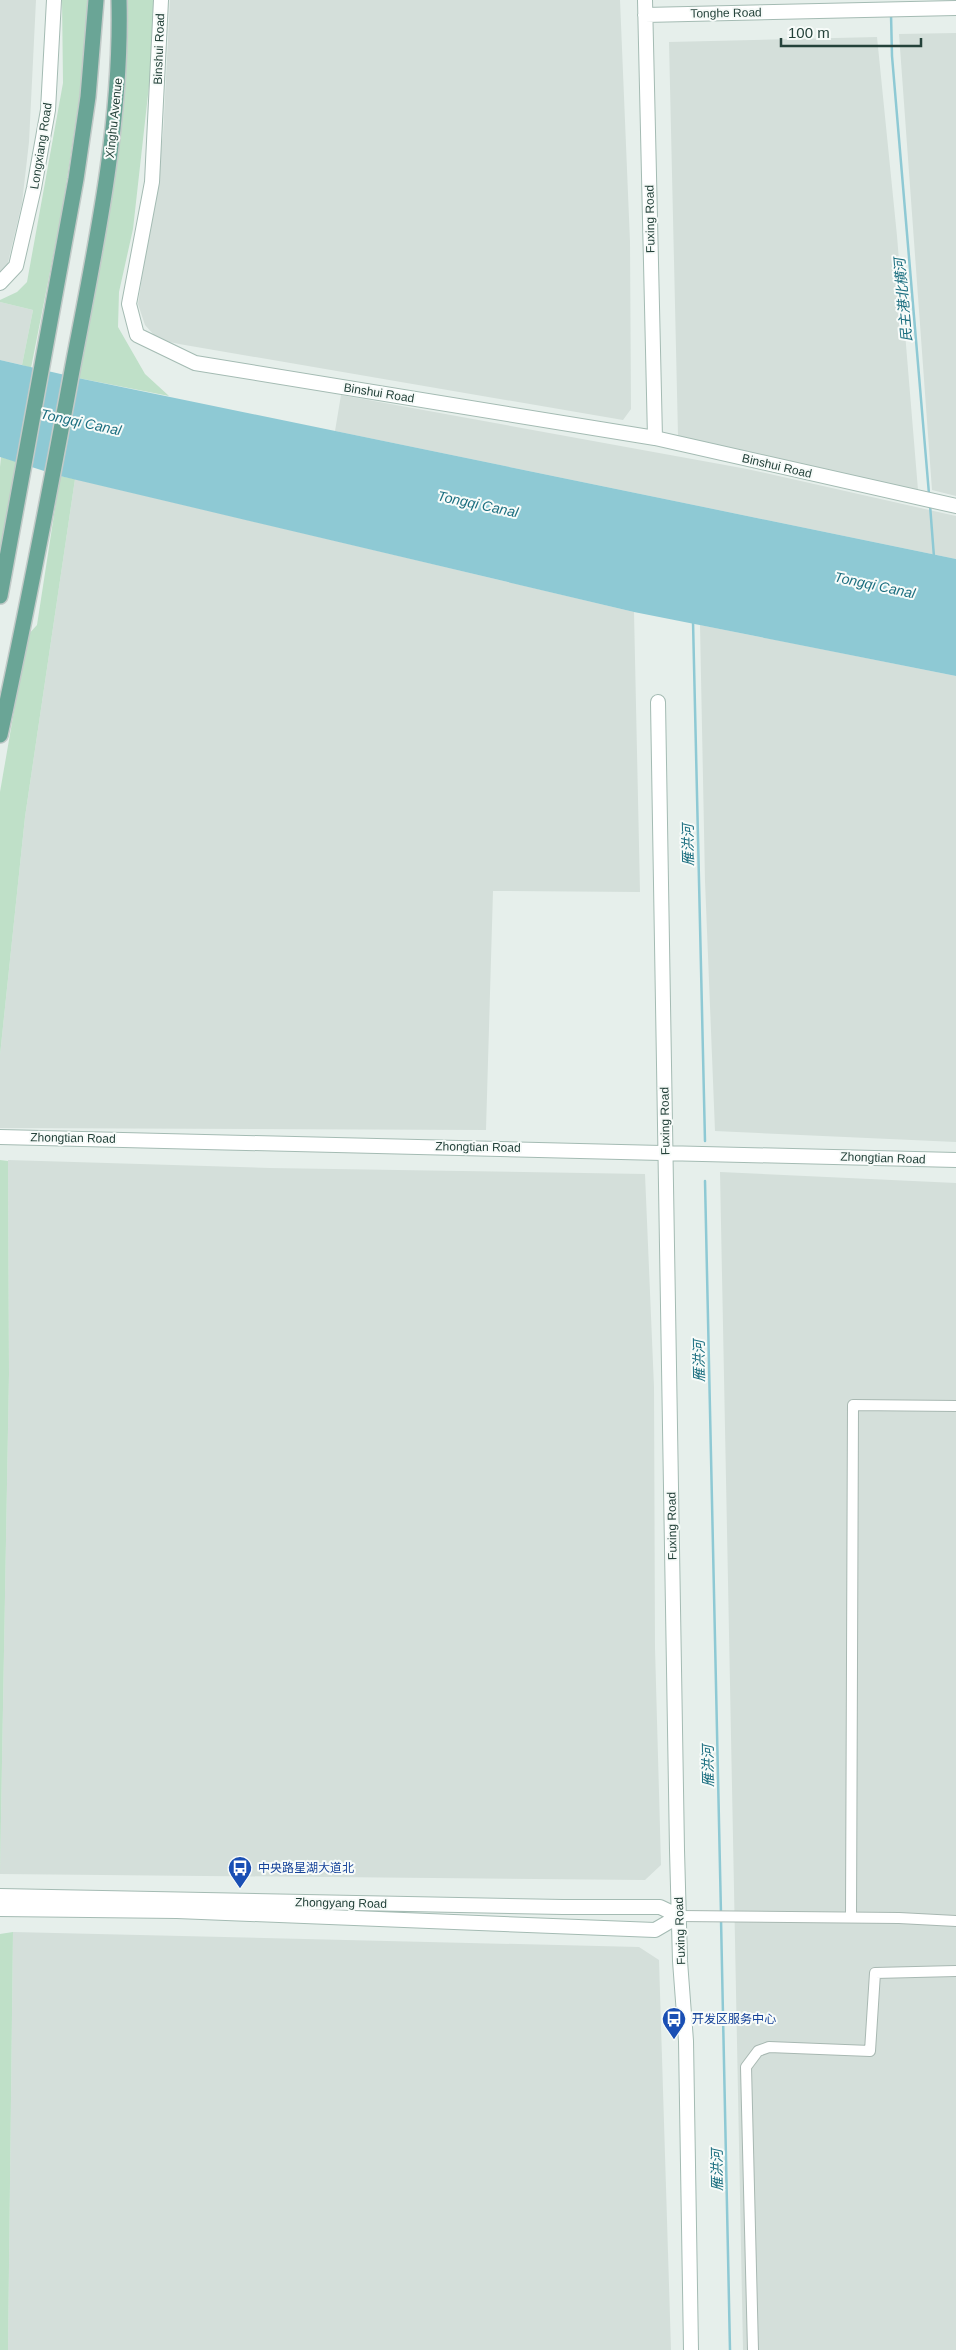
<svg xmlns="http://www.w3.org/2000/svg" width="956" height="2350" viewBox="0 0 956 2350" font-family="Helvetica,'Noto Sans SC',sans-serif">
<style>
.built{fill:#d4dfda}
.green{fill:#bfe0c8}
.water{fill:#8ec9d4}
.lines{fill:none;stroke-linecap:round;stroke-linejoin:round}
.stream{stroke:#8ec9d4;stroke-width:2.5}
.street-casing{stroke:#a8b8b2;stroke-width:12}
.secondary-casing{stroke:#a4bbb3;stroke-width:16}
.primary-casing{stroke:#c2cac8;stroke-width:18}
.street{stroke:#fff;stroke-width:10}
.secondary{stroke:#fff;stroke-width:14}
.primary{stroke:#6aa596;stroke-width:15}
.labels{text-anchor:middle;stroke-width:4;stroke-linejoin:round;paint-order:stroke}
.street-label{font-size:12px;fill:#24423a;stroke:#f7fbf9}
.transit-label{font-size:12px;fill:#164399;stroke:#f7fbf9;text-anchor:start}
.water-label{font-size:14px;font-style:italic;fill:#1c6f80;stroke:#f7fbf9}
</style>
<rect width="100%" height="100%" fill="#e6efeb"/>
<!-- built -->
<path class="built" d="M0,0h36l-7,142 -7,61 -16,68 -6,3z
M170,0h450l10,242 1,167 -8,11 -444,-76 -14,-3 -11,-6 -9,-10 -7,-21 25,-169z
M956,33v463l-24,-6 -33,-456z
M877,37l20,199 21,254 -240,-54 -9,-394z
M0,302l33,8 -11,55 -22,-5z
M341,395l406,74 209,47v43l-621,-128z
M75,479l559,133 6,280 -147,-1 -7,239 -486,-2v-73l25,-238z
M700,625l256,51v466l-241,-11 -10,-250z
M8,1160l262,8 375,6 9,213 1,261 6,217 -16,15 -645,-6 9,-500z
M720,1172l236,11v1167h-213z
M13,1932l626,15 20,13 12,390h-663z"/>
<!-- green -->
<path class="green" d="M62,0h27l-7,81 -20,130 -31,157 -9,-3 11,-55 -33,-8v-2l17,-8 10,-10 36,-199z
M128,0h26l-1,50 -20,179 -14,63 -1,35 27,47 24,22 -91,-18 41,-234 8,-95z
M1,457l17,5 -18,92v-87z
M60,476l15,3 -50,338 -25,238v22v-285l27,-156 10,-11z
M0,1160l8,1 1,213 -9,500z
M13,1932l-5,418h-8v-416z"/>
<!-- water -->
<path class="water" d="M0,360l78,18 878,181v117l-322,-64 -574,-136 -60,-19z"/>
<g class="lines">
<!-- stream -->
<path class="stream" d="M891,14l1,42 37,438
M930,505l4,52
M693,621l12,520
M705,1181l16,733
M721,1919l9,431"/>
<!-- street casing -->
<g class="street-casing">
<path id="street" d="M679,1916l220,2 57,3
M851,1917l2,-512 103,1
M753,2350l-7,-283 12,-16 11,-4 101,4 5,-78 81,-2"/>
</g>
<!-- secondary casing -->
<g class="secondary-casing">
<path id="secondary" d="M161,0l-9,182 -23,122 8,31 58,28 460,75 301,68
M645,0l10,438
M645,15l311,-7
M0,283l16,-17 18,-78 14,-78 6,-110
M658,702l19,1148 3,111 6,80 5,309
M0,1137l956,23
M0,1896l563,11h97l19,9
M0,1909l177,2 478,19 24,-14"/>
</g>
<!-- primary casing -->
<g class="primary-casing">
<path id="primary" d="M0,596l76,-417 12,-82 8,-97
M0,735c27,-125 51,-250 74,-375 23,-120 48,-238 45,-360"/>
</g>
<!-- street -->
<use href="#street" class="street"/>
<!-- secondary -->
<use href="#secondary" class="secondary"/>
<!-- primary -->
<use href="#primary" class="primary"/>
</g>
<!-- icons -->
<defs>
<g id="bus-pin" transform="scale(1.25)"><path d="M0 17L-7.5 6A9.5 9.5 0 1 1 7.5 6Z" fill="#1a4fb4" stroke="#f7fbf9"/><path d="M-5-6H5V4H4V6H2V4H-2V6H-4V4H-5ZM-3.5-4V0h7V-4ZM-3.5 1.2v1.5H-2V1.2ZM2 1.2v1.5H3.5V1.2Z" fill="#fff"/></g>
</defs>
<g fill-rule="evenodd">
<use href="#bus-pin" x="240" y="1868"/>
<use href="#bus-pin" x="674" y="2019"/>
</g>
<g class="labels">
<!-- street labels -->
<g class="street-label">
<text transform="translate(726 13) rotate(-1)" y="4">Tonghe Road</text>
<text transform="translate(159 49) rotate(-88)" y="4">Binshui Road</text>
<text transform="translate(114 118) rotate(-84)" y="4">Xinghu Avenue</text>
<text transform="translate(41 146) rotate(-81)" y="4">Longxiang Road</text>
<text transform="translate(650 219) rotate(-91)" y="4">Fuxing Road</text>
<text transform="translate(379 393) rotate(9)" y="4">Binshui Road</text>
<text transform="translate(777 466) rotate(13)" y="4">Binshui Road</text>
<text transform="translate(665 1121) rotate(-91)" y="4">Fuxing Road</text>
<text transform="translate(73 1138) rotate(1)" y="4">Zhongtian Road</text>
<text transform="translate(478 1147) rotate(1)" y="4">Zhongtian Road</text>
<text transform="translate(883 1158) rotate(2)" y="4">Zhongtian Road</text>
<text transform="translate(672 1526) rotate(-91)" y="4">Fuxing Road</text>
<text transform="translate(341 1903) rotate(1)" y="4">Zhongyang Road</text>
<text transform="translate(680 1931) rotate(-92)" y="4">Fuxing Road</text>
</g>
<!-- transit labels -->
<g class="transit-label">
<text x="258" y="1872">中央路星湖大道北</text>
<text x="692" y="2023">开发区服务中心</text>
</g>
<!-- water labels -->
<g class="water-label">
<text transform="translate(903 300) rotate(-95)" y="5">民主港北横河</text>
<text transform="translate(81 422) rotate(12)" y="5">Tongqi Canal</text>
<text transform="translate(478 504) rotate(12)" y="5">Tongqi Canal</text>
<text transform="translate(875 585) rotate(12)" y="5">Tongqi Canal</text>
<text transform="translate(688 845) rotate(-91)" y="5">雁洪河</text>
<text transform="translate(699 1361) rotate(-91)" y="5">雁洪河</text>
<text transform="translate(708 1766) rotate(-91)" y="5">雁洪河</text>
<text transform="translate(717 2170) rotate(-91)" y="5">雁洪河</text>
</g>
</g>
<!-- scale -->
<path d="M781 38v8h140v-8" fill="none" stroke="#24423a" stroke-width="2.5"/>
<text x="788" y="38" font-size="15" fill="#24423a" stroke="#f7fbf9" stroke-width="4" paint-order="stroke">100 m</text>
</svg>
